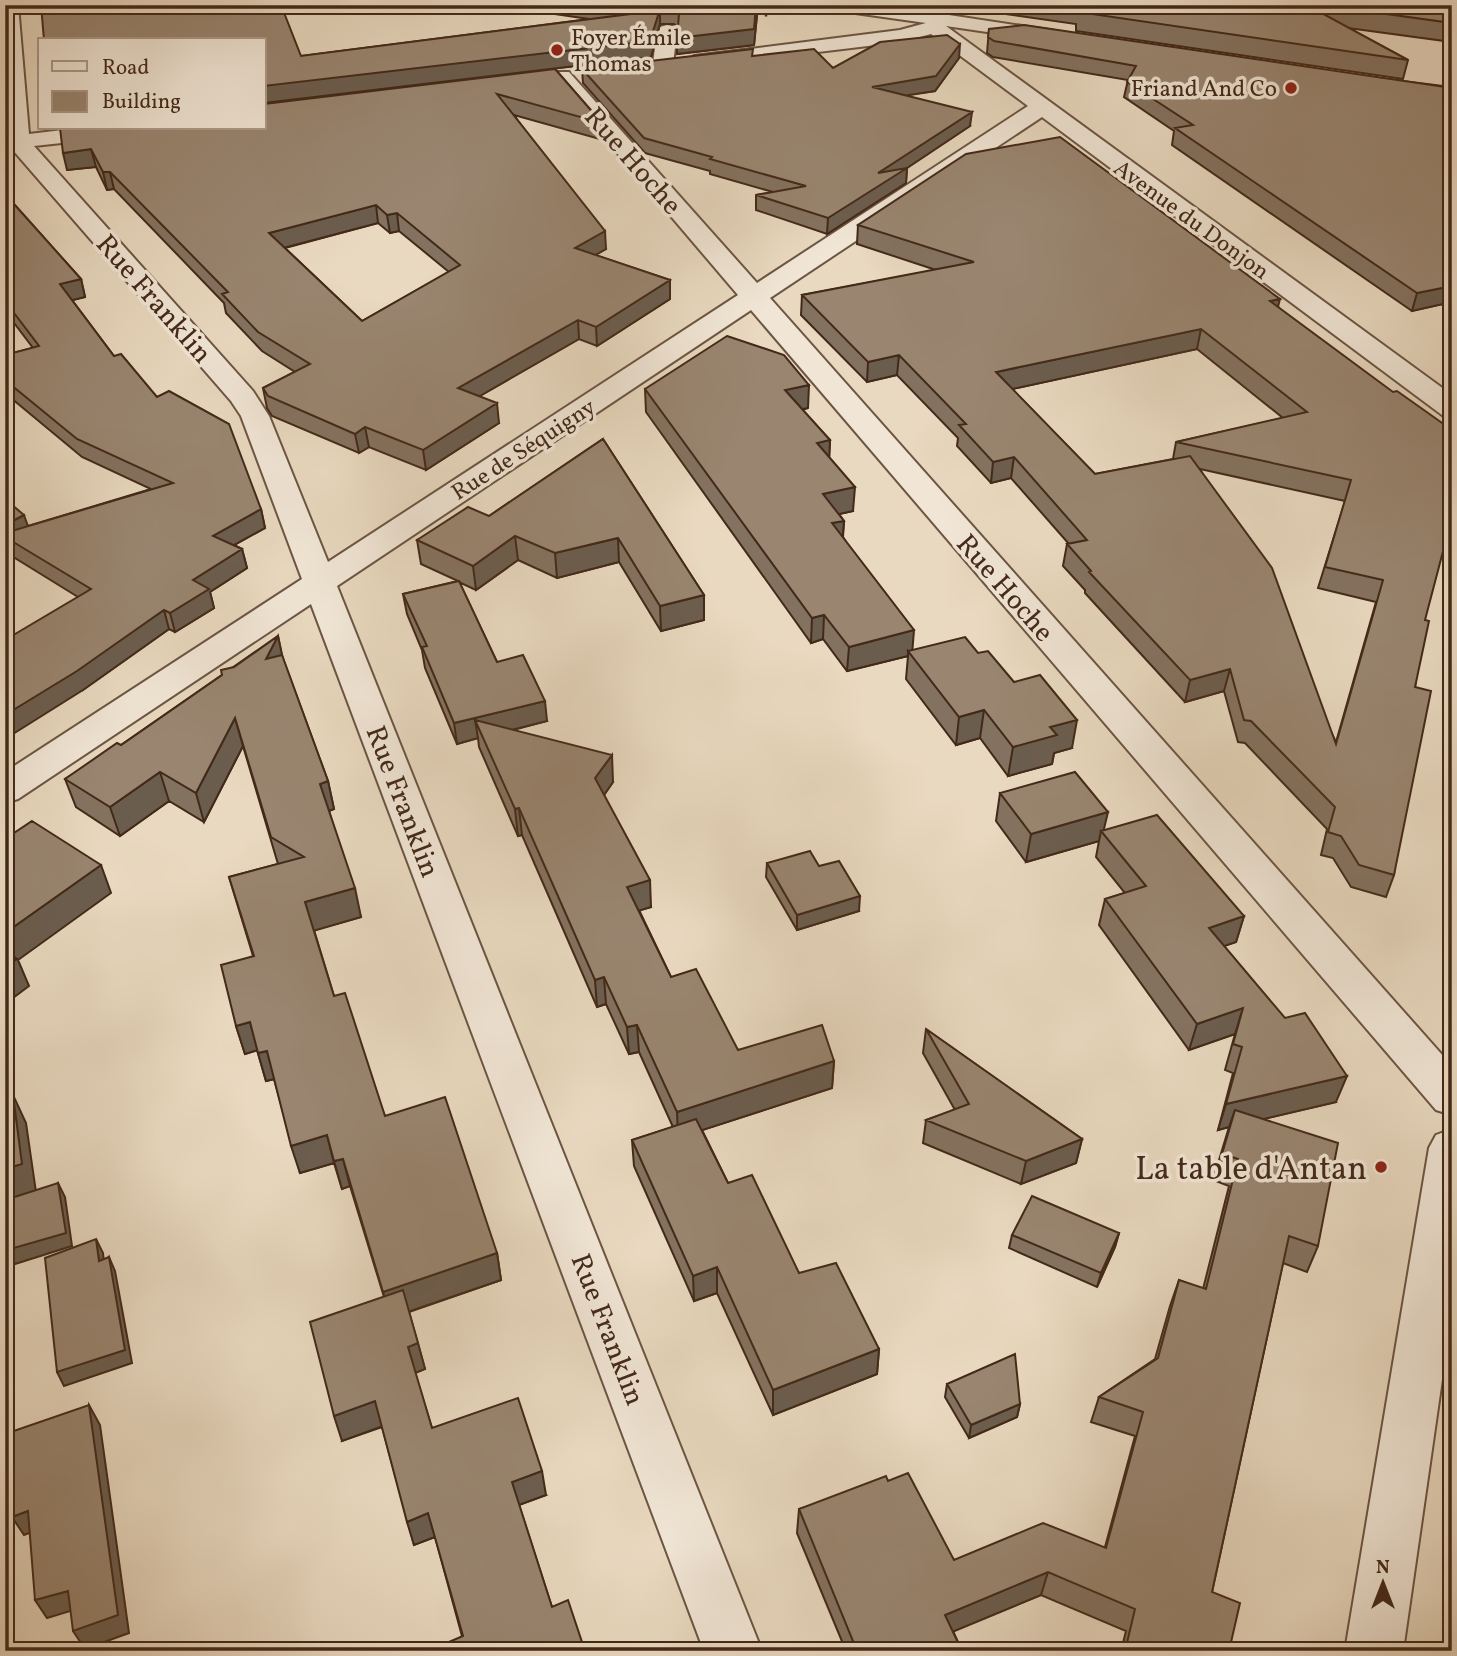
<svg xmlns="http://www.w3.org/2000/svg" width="1457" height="1656" viewBox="0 0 1457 1656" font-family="Vollkorn,serif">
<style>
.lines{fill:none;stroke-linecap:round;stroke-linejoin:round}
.minor-casing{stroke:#6c5543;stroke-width:4}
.path{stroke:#432919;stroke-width:2.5;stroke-dasharray:2.5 2;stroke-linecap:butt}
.minor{fill:#f1e6d6;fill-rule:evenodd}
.wall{fill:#847260;stroke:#432919;stroke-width:2;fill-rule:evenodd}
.shaded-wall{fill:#6b5d4e;stroke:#432919;stroke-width:2}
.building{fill:#998570;stroke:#432919;stroke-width:2;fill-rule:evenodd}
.poi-dot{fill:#8f2418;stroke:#f1e6d6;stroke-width:2.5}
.labels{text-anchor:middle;stroke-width:7;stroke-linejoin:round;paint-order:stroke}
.far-poi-label{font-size:23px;fill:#432919;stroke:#f1e6d6;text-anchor:start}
.far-street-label{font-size:23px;fill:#432919;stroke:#f1e6d6}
.street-label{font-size:28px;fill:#432919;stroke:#f1e6d6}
.near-poi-label{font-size:33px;fill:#432919;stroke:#f1e6d6;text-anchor:end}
</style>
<rect width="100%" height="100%" fill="#e9d9c0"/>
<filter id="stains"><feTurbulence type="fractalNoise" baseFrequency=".00286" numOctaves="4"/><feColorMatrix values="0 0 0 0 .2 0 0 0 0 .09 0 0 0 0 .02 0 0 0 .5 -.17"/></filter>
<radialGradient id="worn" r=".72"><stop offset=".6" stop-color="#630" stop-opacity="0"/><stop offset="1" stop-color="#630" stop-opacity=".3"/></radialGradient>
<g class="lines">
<!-- minor casing -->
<g class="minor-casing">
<path id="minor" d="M5,5h13l11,129 50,-6h67l-3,5 -8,2 -101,11 219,245 16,25 59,146 410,-267 -183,-215 -4,-4 4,-4h14l188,211 271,-177 -97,-72 -30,8 -200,24 -7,-2 -3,-4 3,-4 206,-26 26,-7 -85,-12 -10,-6h52l172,26 3,4 -3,4 -7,2 -102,-15 506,369v23l-10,-3 -400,-298 -272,181 682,768v49l-16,-5 -685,-800 -414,276 425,1065h-58l-393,-1047 -293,195 -13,4v-31l297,-193 -61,-163 -10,-15 -219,-252 -7,1z
M667,25l7,2 3,4 -4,33 -3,4h-14l-3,-4 4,-33 3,-4z
M1452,1129v181l-49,341h-58l84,-503 7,-13z"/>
</g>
<!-- path -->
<path class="path" d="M766,5v13
M776,5l28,4"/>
<!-- minor -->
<use href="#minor" class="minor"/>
</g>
<!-- wall -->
<path class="wall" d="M492,5h266l-4,40 -77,9 1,-26 -4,-4h-14l-9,33 -387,46v-63l37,16 288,-37z
M941,5h511v37l-104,-14 60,32 -5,19 -327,-48v-7z
M989,29l461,58 2,215 -40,9 -240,-166 2,-14 -50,-34 4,-17 -135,-23 -6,-4z
M753,56l80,12 126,-10 -24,33 -29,4 64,31 -63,42 -1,15 -79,51 -71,-24v-15l17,-3 -63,-18v-3l-65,-18 -62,-70 -1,-14z
M555,69l47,54 1,17 -89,-25 92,134 -11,6 75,25v19l-73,47 -18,-7 -100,57 20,27 -73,47 -57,-23 -10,6 -87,-37 -5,-8 -4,-20 32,-16 -33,-21 -36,-38 -2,-10 -110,-114 -7,1 -11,-23 -29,3 -2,-42h199zM378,223l12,10 9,-2 50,41 -87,49 -77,-73z
M5,194l76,85 4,18 -13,3 42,56 43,41 104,112 4,19 -31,17 8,4 5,19 -37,24 4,16 -39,24 -6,-3 -86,61 -5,-93 -71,-44 -2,-6v-48l23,27 123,-37 -69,-32 -77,-64v-38l28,-7 -28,-37z
M858,225l420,81 147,314 -10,67 -21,188 -8,22 -35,-10 -18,-29 -12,-3 6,-26 -82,-86 -7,-1 -14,-51 -39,11 -100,-109v-3l-22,-24 4,-22h2l-58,-66 -20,5 -34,-37 1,-8 -61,-63 -30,7 -66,-67 1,-20 134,-25 -79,-26zM1197,349l86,69 -107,24 -3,17 -78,15 -83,-85zM1200,469l145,32 -27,87 58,14 -40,140z
M645,389l163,19 -6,2 28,30 -1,18 24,53 -14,3 5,7 -1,16 69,113 66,3 36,29 58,66 -18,5 -2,11 -44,12 -28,-38 -24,7 -50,-66 2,-23 -61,15 -24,-32 -12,4 -165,-231z
M603,439l101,156v25l-43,11 -42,-69 -62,16 -39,-18 -42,30 -17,-8 38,80 50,59 -34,9 100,52 -9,13 47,112 -12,3 32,67 67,73 96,11 -2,27 -130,42 26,53 71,90 80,76 -2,25 -104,41 -56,-122 -23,8 -60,-135 -2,-26 41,-13 -34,-75 -10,2 -23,-50 -9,3 -75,-172 -4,1 -39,-89 -1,-9 -21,6 -32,-76 -3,-18 -15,-36 -4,-20 55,-13 -37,-17 -4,-24 72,-24z
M278,636l4,20 46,125 6,28 -5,2 32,106 -47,13 20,66 51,120 112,137 4,27 -92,32 16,57 -10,4 17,55 114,67 -27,10 33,102 33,44 -123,-15 -27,-99 -21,8 -32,-118 -40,14 42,-144 -34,-111 -8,3 -8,-26 -34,10 -26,-94 -8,2 -9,-31 -12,4 -9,-28 17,-70 -24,-79 49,-13 -35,-118 -39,76 -35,-21 -49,35 -44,-29 -11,-28 56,-34z
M1000,793l104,37 140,86 -8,26 -12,4 112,156 -73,17 55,127 -11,26 -24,-9 -71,329 17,59h-108l5,-20 -85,-36 -88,36 9,20h-116l-49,-118 2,-24 89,-28 66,79 151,-13 30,-111 -44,-14 8,-25 56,-38 15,-53 9,-26 24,9 26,-103 -16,-6 16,-53 -11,3 15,-57 -8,-3 10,-36 -46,16 -90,-125 6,-26 20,-6 -29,-36 3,-16 -73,21 -30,-41z
M767,863l52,3 40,45 -62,19 -31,-53z
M926,1029l156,110 -6,24 -55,21 -98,-41 3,-23 29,-10 -32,-57z
M1119,1233l-4,14 -18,40 -88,-39 3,-13z
M947,1384l73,20 -3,13 -48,21 -24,-41z"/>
<!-- shaded-wall -->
<path class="shaded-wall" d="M756,5h2l-4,40 -77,9v-16z
M660,9v15l-9,33 -387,46v-17z
M960,44l-1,14 -24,33 -64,10 1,-14z
M972,112l-2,14 -63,42 -1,15 -79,51 1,-16 50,-45z
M91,149l5,18 -29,3 -4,-17z
M103,172h7l4,17 -7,1z
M376,205l2,18 -106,28 -3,-18z
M397,213l2,18 -9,2 -3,-18z
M605,231l1,18 -30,17 -1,-18z
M81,279l4,18 -20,5 -5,-18z
M670,280v19l-73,47 -1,-19z
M1452,286v16l-40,9 5,-18z
M1280,299l-5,19 -5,-17z
M578,320l1,19 -118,68 -3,-19z
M1201,329l-4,20 -203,44 2,-21z
M899,355l-2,20 -30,7 1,-20z
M809,385l-1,23 -24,5 1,-23z
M497,403l2,20 -73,47 -3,-20z
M365,427l4,20 -10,6 -4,-19z
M830,440l-1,24 -12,-21z
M1014,457l-3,21 -20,5 2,-21z
M855,487l-2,24 -31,7 1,-24z
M261,509l4,19 -47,26 -5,-18z
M24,515l6,17 -25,5v-12z
M844,521l-2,24 -10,-22z
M515,536l3,24 -42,30 -3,-24z
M618,538l1,24 -62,16 -2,-25z
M242,549l5,19 -37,24 4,16 -39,24 -5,-19 23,-33z
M704,595v25l-43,11 -1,-25z
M164,610l5,19 -86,61 -78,49v-24z
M824,615l-1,24 -12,4 1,-25z
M914,630l-2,25 -4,-4v5l-61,15 2,-24z
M278,636l6,28 -18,-5z
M1230,669l-6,22 -39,11 5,-22z
M545,701l2,20 -64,16 -8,-17 3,18 -21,6 -3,-21z
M984,710l-4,28 -24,7 3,-28z
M235,718l8,28 -39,76 -8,-29z
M1077,720l-5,28 -18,5 -2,11 -44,12 5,-29 37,-20z
M612,755l1,27 -16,23 -2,-27z
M160,772l9,29 -49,35 -10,-29z
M328,781l6,28 -8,3 -6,-28z
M519,808l3,27 -4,1 -3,-27z
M1108,812l-5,21 -2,-2 -2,10 -73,21 5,-28z
M101,865l10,28 -93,67 11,26 -24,18v-71z
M650,880l1,27 -22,7 -2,-27z
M355,888l6,29 -48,14 -8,-29z
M860,896l-1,15 -62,19v-15z
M1244,916l-8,26 -35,12 8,-26z
M604,977l2,27 -9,3 -2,-27z
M1243,1008l-8,26 -46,16 8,-26z
M250,1022l8,28 -13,4 -9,-28z
M637,1025l2,27 -10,2 -2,-27z
M267,1051l8,28 -9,2 -8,-28z
M834,1061l-2,27 -154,50 -1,-26z
M1347,1076l-11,26 -106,25 5,-17 -6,17 -11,3 8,-26z
M13,1095l13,28 10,69 -31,8v-31z
M327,1135l7,28 -34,10 -9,-27z
M1082,1139l-6,24 -55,21 5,-23z
M343,1159l7,27 -8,3 -8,-28z
M58,1183l7,14 7,49 -57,18 -8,-14z
M1119,1233l-4,14 -18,40 4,-14z
M96,1239l7,14 2,22 -6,-14z
M497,1253l4,27 -111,38 -7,-26z
M109,1257l6,14 17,92 -68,23 -7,-14z
M717,1267v26l-23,8 -1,-25z
M418,1343l7,26 -10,4 -7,-26z
M879,1349l-2,25 -104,41v-25z
M375,1401l8,25 -41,15 -8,-25z
M1020,1404l-3,13 -48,21 2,-13z
M89,1405l11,20 29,208 -44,16 -12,-18z
M542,1471l4,24 -30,11 -4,-24z
M28,1511l12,18 -16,6 -12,-18z
M428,1513l7,24 -21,8 -7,-23z
M1048,1572l-7,23 -101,42 5,-22z
M68,1591l12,17 -33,10 -12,-18z"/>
<!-- building -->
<path class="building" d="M41,5h240l20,51 329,-42v-5l-30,-4h156l-2,24 -77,9 2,-24 -5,-5h-14l-10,32 -386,45v-46h-220z
M1073,5h234l101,55 -330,-48v-6z
M1321,5h131v18z
M1024,25l428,63v198l-35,7 -242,-165 18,-3 -66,-43 9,-16 -142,-25 -6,-4 1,-8z
M947,35l13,9 -24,32 -64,11 100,25 -94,61 29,-5 -79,50 -72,-23 50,-9 -96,-27 2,-2 -68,-19 -62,-69 171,-20 -1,7 62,-7 19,19 47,-26z
M555,69l47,54 -105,-29 108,137 -30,17 95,32 -74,47 -18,-7 -120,68 39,15 -74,47 -58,-23 -10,7 -87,-38 -5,-8 47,-24 -52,-32 -36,-38 6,-2 -118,-120h-7l-12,-23 -28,4 -3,-25h204v-24zM376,205l11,10 10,-2 63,52 -98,56 -93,-88z
M1060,137l220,162 -10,2 123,91 4,-1 55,39v87l-27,103 4,1 -14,66 16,4 -37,184 -35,-10 -18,-29 -13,-4 7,-25 -84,-86 -7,-1 -14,-51 -40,11 -101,-108 2,-1 -24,-27 20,-4 -73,-83 -21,5 -34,-37 7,-1 -67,-69 -31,7 -66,-67 172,-33 -116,-37 108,-71zM1201,329l106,83 -131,30 175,38 -26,87 58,13 -47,164 -64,-176 -82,-112 -95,18 -99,-102z
M5,194l76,85 -21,5 54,72 7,-2 36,43 12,-6 60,33 32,85 -48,27 29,13 -49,31 16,9 -39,24 -6,-3 -87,61 -72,44v-75l86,-51 -86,-52v-4l168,-50 -96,-44 -72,-59v-25l34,-9 -34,-45z
M727,336l57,19 25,30 -24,5 45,50 -13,3 38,44 -32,7 21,27 -12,2 82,107 -65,17 -25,-32 -12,3 -167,-229z
M603,439l101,156 -44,11 -42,-68 -63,15 -40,-17 -42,30 -56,-26 51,-33 21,9z
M5,499l19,16 -19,10z
M459,581l38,81 26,-7 22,46 -91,22 -32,-76 5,-1 -24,-52z
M278,636l-12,23 16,-4 46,126 -8,3 35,104 -50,14 29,94 11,-3 40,123 60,-19 52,156 -114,39 -40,-133 -9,2 -7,-26 -36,11 -24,-95 -9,2 -8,-31 -14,4 -15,-61 33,-9 -25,-79 75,-20 -33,-20 -36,-119 -39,75 -36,-21 -50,35 -45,-28 52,-36 4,2 101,-70 -1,-5 13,-3z
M965,637l13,16 10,-2 26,31 26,-7 37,45 -27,7 7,8 -44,12 -29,-37 -25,7 -51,-66z
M475,720l137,35 -17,23 55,102 -23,7 44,90 25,-8 42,81 84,-25 12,36 -157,51 -40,-87 -10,2 -23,-50 -9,3 -76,-172 -4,1z
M1075,772l33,40 -77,22 -31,-41z
M1157,815l87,101 -35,12 76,90 20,-5 42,63 -121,28 16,-57 -9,-3 10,-36 -46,16 -92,-125 41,-13 -45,-55z
M32,821l69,44 -96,68v-94z
M810,851l9,15 20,-5 21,35 -63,19 -30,-52z
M5,950l12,9 -12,8z
M926,1029l156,110 -56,22 -100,-41 43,-16z
M13,1095l9,69 -17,5v-72z
M1235,1110l103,33 -20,103 -29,-10 -77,356 28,11 -11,48h-104l10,-42 -87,-37 -103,43 17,36h-105l-58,-142 87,-33 2,5 20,-8 46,87 89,-37 63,25 37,-136 -44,-15 59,-39 21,-78 27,9 32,-130 -16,-5z
M696,1119l32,64 24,-8 47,98 37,-10 43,86 -106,41 -56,-123 -24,9 -61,-136z
M58,1183l8,50 -59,17 -2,-18v-32z
M1032,1196l87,37 -18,40 -89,-38z
M96,1239l3,22 10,-4 16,93 -68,22 -12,-114z
M403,1290l15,53 -10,4 24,81 86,-30 24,73 -30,11 40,125 16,-7 17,51h-157l35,-15 -35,-123 -21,9 -32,-121 -41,15 -24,-94z
M1015,1354l5,50 -49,21 -24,-41z
M89,1405l29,210 -45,16 -5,-40 -33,9 -7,-89 -16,6 -7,-48v-35z"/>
<!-- markers -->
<g class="poi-dot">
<circle cx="557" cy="50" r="7"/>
<circle cx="1291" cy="88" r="7"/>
<circle cx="1381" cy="1167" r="7"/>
</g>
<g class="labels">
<!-- far-poi labels -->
<g class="far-poi-label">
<text x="571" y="45">Foyer Émile<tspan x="571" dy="26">Thomas</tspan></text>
<text x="1277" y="96" text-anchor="end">Friand And Co</text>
</g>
<!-- far-street labels -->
<g class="far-street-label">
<text transform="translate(1192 219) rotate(36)" y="8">Avenue du Donjon</text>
<text transform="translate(523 449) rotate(-33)" y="8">Rue de Séquigny</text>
</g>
<!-- street labels -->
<g class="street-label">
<text transform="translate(634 160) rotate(49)" y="10">Rue Hoche</text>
<text transform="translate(155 298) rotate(49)" y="10">Rue Franklin</text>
<text transform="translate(1006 587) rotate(49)" y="10">Rue Hoche</text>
<text transform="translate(404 801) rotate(69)" y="10">Rue Franklin</text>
<text transform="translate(609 1329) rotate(69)" y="10">Rue Franklin</text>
</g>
<!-- near-poi labels -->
<g class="near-poi-label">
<text x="1367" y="1179">La table d'Antan</text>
</g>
</g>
<!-- margin -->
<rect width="1457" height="1656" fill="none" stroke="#e9d9c0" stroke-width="28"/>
<rect x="7" y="7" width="1443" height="1642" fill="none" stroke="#432919" stroke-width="3.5"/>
<rect x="14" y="14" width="1429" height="1628" fill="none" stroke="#432919" stroke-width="2"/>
<!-- legend -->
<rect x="38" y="38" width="228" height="91" fill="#f1e6d6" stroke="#ab9a8a" stroke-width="2"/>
<rect x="52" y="61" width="35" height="10" fill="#f1e6d6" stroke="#ab9a8a" stroke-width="2"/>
<text x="102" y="74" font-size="21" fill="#432919">Road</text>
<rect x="52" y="91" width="35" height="21" fill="#998570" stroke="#ab9a8a" stroke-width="2"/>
<text x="102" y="108" font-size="21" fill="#432919">Building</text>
<!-- north arrow -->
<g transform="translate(1383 1583)" stroke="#f1e6d6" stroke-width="5" paint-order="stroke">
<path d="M0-5L12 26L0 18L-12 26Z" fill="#432919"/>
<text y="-10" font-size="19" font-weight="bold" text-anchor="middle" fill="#432919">N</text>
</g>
<rect width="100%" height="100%" filter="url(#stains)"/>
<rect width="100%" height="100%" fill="url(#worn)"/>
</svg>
